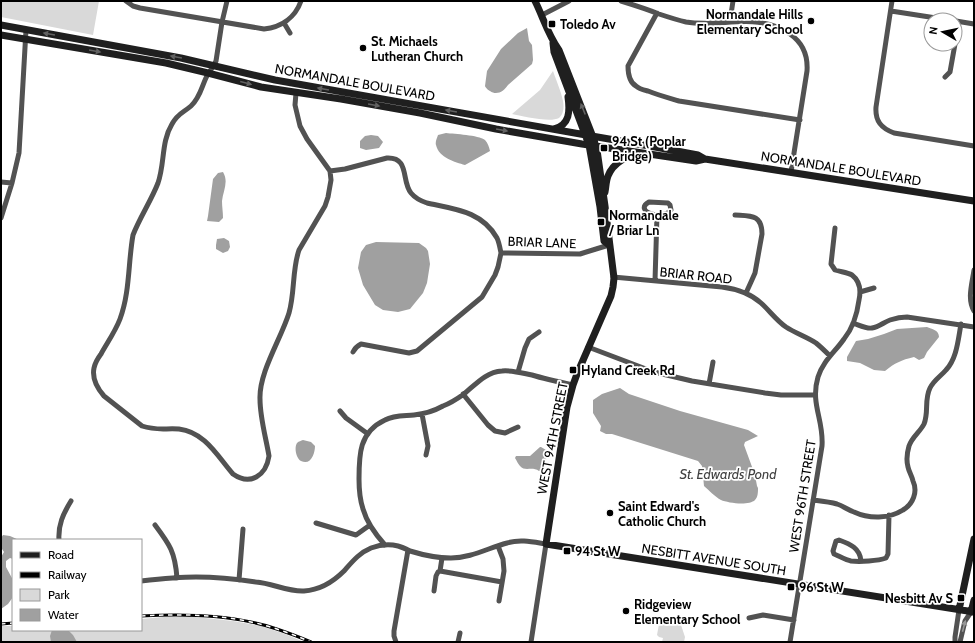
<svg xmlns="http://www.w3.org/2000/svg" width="975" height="643" viewBox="0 0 975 643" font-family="Cabin,sans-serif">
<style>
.green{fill:#d9d9d9}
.water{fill:#a0a0a0}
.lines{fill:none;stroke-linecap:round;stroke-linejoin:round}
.street{stroke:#525252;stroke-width:5}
.secondary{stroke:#1f1f1f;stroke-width:7}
.rail-casing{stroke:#000;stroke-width:3}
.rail{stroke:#fff;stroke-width:1.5;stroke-dasharray:4.5;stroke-linecap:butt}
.oneway{fill:#626262}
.oneway2{fill:#979797}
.poi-dot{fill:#000;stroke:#fff;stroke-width:1.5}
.labels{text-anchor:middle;stroke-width:3.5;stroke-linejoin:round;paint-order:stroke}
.poi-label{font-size:13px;font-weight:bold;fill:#000;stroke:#fff;text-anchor:start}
.street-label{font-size:13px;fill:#000;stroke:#fff}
.water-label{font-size:14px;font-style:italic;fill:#414141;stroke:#fff}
</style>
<rect width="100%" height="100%" fill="#fff"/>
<!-- green -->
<path class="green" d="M1,1h98l-6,34 -92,-18z
M553,71c3,9 8,20 10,30 1,5 1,13 -4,17 -9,5 -37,-2 -47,-4l28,-24z
M163,617h33l37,4 28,5 24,8 19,8h-303v-16h12v4h128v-11z
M680,622l5,15 -1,5h-22l1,-4 -4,-1 -2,-2 2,-11 8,2z"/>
<!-- water -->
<path class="water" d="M527,28l2,13 3,4 1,15 -1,4 -24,21c-4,6 -11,11 -18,6 -1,0 -5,-4 -5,-5l2,-15 14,-22 17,-16z
M446,133c9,1 32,2 39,7 3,3 4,7 5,11l-25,14c-10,-3 -26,-7 -29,-20 -1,-3 1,-7 2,-10z
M371,135l7,1 5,6 -4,6 -13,2 -6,-2v-7l5,-5z
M223,172c6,10 0,19 -1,29 0,6 1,11 1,17l-4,4 -12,-1 1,-5 5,-37 5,-6z
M224,238l5,3 1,6 -2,4 -5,2 -7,-4v-4l1,-6z
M376,242l43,1 7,5 2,3 2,13 -3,19 -4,10 -13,16 -12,3 -15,-2 -8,-5 -12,-20 -5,-17 3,-16 5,-7z
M927,327c5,2 12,3 12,10l-12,15 -3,6 -5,2 -5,-3c-13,3 -19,6 -29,14l-11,-1 -14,-7 -13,-2v-4l9,-16 12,-2 16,-5 13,-5z
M620,388l9,6 51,17 68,19 10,6 -13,6 -1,3 11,30 2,11 1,2c0,4 0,9 -3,12 -6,6 -27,3 -34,0 -6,-3 -12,-10 -17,-14l-2,-20 -4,-5 -86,-27h-6l-6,-3 1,-5 -8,-13v-13l9,-6z
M303,440l8,2 4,4c0,7 -4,20 -14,15 -5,-3 -7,-13 -4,-18 2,-2 4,-2 6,-3z
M540,447h1l5,3c1,6 0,13 -2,20l-5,1c-7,-5 -14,1 -19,-5 -2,-2 -3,-5 -5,-8l1,-2h14z
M3,535l7,1 9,4h-6v19l-3,-1 -4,3v6l7,13v17l-5,7 -7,5v-52l3,-5 -2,-3 -1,-1v-10z
M52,630h16l5,5 4,7h-26l-1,-6z"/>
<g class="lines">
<!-- street -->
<path class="street" d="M126,1l7,5 7,2 124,21c17,-2 31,-11 37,-28
M227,1l-5,21 -6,39c-2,5 -5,8 -8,13 -6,10 -7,23 -17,32 -8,7 -13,7 -19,18 -11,18 -7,39 -14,59 -7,18 -18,34 -25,52 -5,28 -3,57 -13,84 -5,13 -13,24 -19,35 -3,4 -6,9 -7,14 -2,10 3,20 10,28l38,30c15,5 23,2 37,3 26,3 39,28 54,45 17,12 33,2 36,-18 -3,-18 -9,-38 -9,-57 -1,-27 21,-60 29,-86 6,-21 3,-43 10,-63l26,-44 3,-9 3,-17 -1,-9 -23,-32 -7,-13 -5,-21 1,-12
M621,1c13,4 26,8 38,13 9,3 18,6 27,8 36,6 71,-11 104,12 13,9 18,22 17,37l-16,101
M892,1l-16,106c-1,14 5,21 18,26l80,13
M891,11l58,9
M657,13l-29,53c0,8 1,16 8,20 3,3 8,4 12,5 10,4 21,7 31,10l121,19
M542,15l27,-14
M730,21l3,-20
M956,21l18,3
M284,23l6,10
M955,42l3,-20
M945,77l5,-5 5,-28
M330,171l15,-2 42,-11c23,-1 14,23 24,35 4,5 10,8 16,10 27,6 55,8 70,35 2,4 3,10 4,15l79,1 29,-9
M1,182l11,1
M649,202l19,1 2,2 1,5c-9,11 -38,1 -22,-8z
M735,215c15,1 27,-1 27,19l-7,39 -4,9 -5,11
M1,218l11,-35 7,-30 7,-123
M974,270c-2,14 -7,29 0,41
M613,277l109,10c15,2 28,6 39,16 9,8 15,17 25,24 9,6 21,10 30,16 5,4 9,8 14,13
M655,281l2,-66
M860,292l14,-4
M853,323c6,2 13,6 19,5 7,-1 12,-6 18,-8 6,-2 11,-3 17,-3l67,10
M588,347l66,25 38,9 73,12 16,2h34
M353,352c2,-4 4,-6 8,-8l48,9 8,-2 65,-54 13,-22 3,-8 3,-14
M518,372l7,-24 4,-9 10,-7
M709,384l4,-22
M463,394l25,31 7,6 10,2 13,-6
M340,411l6,7 22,16
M422,414l6,32 -2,9
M813,500c8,1 17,2 24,4 6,2 11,6 17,8 15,7 35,7 49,-2 10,-6 15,-18 10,-29 -1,-5 -4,-9 -5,-14 -2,-7 -1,-14 1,-21 3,-9 11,-14 15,-22 5,-12 0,-24 6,-36 4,-8 11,-12 16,-18 11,-12 12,-30 15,-46
M316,523l40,12 14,-10
M155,525c15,20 20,27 22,53
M59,540c-1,-15 4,-26 12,-39
M385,545c-9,-10 -18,-22 -22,-36 -3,-9 -4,-20 -4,-30 0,-24 0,-47 26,-59 9,-5 19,-4 29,-5 10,-1 20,-4 29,-9 8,-3 14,-7 21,-12 12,-10 22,-22 38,-23 10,-1 20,2 30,4 13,4 27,7 41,10
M498,546l5,13 1,12 -5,30
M861,561c-1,-13 -11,-17 -22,-21l-3,1 -3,10 1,3c5,2 12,6 17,7 9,1 27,0 35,-3l2,-4 1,-39
M440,571l62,11
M239,580l4,-51
M141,581c18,-2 36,-4 55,-4 20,0 40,2 60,5 16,1 32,10 48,9 15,-1 29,-9 40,-20 8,-9 15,-18 27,-23 8,-3 19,-4 27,-2 4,1 8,3 12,5 13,4 27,7 41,7 20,0 37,-10 56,-15 13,-4 26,-1 39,1l-15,98
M434,591l2,-15 2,-4 2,-1 2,-13
M749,618l14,-3 31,5
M396,642l-2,-6v-5l14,-81
M458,642l2,-9
M790,642l32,-196c2,-26 -12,-42 -4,-69 5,-16 17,-25 26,-38 9,-11 13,-24 15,-39 2,-9 2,-18 -7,-25 -5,-3 -11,-3 -17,-5l-4,-6 4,-36
M955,642v-5l4,-27
M960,642l5,-21 6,-9"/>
<!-- secondary -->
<path class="secondary" d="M535,1c8,16 13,34 24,49l34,87 4,13 8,56 9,72 -1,9 -2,9 -34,78 -4,11 -6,22 -21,137 428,68
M1,25l180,33 94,22 311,55 69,12 43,8 7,4
M1,35l165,28 42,10 53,14 80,12 79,14 76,16 86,15 114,17 9,-2 269,42
M553,43l1,9 35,93 11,62 4,34 5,4
M554,129c16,-4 16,-18 14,-32
M605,192c1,-5 1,-11 3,-16 5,-13 19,-21 33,-22
M959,610l15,-71
M971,612l3,-12"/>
<!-- rail casing -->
<g class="rail-casing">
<path id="rail" d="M141,616c37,-2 74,-2 110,6 20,4 41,12 60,20
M1,624l12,-1"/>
</g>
<!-- rail -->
<use href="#rail" class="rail"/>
</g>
<!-- one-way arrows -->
<defs><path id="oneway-solid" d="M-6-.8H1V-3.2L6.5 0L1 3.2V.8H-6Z"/></defs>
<g class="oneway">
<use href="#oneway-solid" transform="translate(49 34) rotate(-170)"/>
<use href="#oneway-solid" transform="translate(95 51) rotate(10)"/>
<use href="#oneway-solid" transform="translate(176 57) rotate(-170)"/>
<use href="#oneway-solid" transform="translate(246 83) rotate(15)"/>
<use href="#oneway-solid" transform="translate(323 89) rotate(-170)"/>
<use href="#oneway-solid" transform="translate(374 105) rotate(10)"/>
<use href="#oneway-solid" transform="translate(583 109) rotate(-112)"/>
<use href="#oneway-solid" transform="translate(451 111) rotate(-170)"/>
<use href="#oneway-solid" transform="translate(502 130) rotate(10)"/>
</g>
<use class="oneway2" href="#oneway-solid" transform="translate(964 626) rotate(-75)"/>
<!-- markers -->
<g class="poi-dot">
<circle cx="811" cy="21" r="4"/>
<rect x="548" y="20" width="8" height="8" rx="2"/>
<circle cx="363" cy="48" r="4"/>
<rect x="600" y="144" width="8" height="8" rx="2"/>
<rect x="597" y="218" width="8" height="8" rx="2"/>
<rect x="569" y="366" width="8" height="8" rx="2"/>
<circle cx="610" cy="513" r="4"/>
<rect x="563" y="547" width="8" height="8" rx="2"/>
<rect x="787" y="583" width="8" height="8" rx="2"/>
<rect x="957" y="594" width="8" height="8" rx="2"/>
<circle cx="626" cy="611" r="4"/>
</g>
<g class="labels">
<!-- poi labels -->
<g class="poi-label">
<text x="803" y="19" text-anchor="end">Normandale Hills<tspan x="803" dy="15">Elementary School</tspan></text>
<text x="560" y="29">Toledo Av</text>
<text x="371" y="46">St. Michaels<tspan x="371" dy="15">Lutheran Church</tspan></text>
<text x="612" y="146">94 St (Poplar<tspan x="612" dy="15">Bridge)</tspan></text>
<text x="609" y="220">Normandale<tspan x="609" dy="15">/ Briar Ln</tspan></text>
<text x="581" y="375">Hyland Creek Rd</text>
<text x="618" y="511">Saint Edward's<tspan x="618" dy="15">Catholic Church</tspan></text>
<text x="575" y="556">94 St W</text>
<text x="799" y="592">96 St W</text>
<text x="953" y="603" text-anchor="end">Nesbitt Av S</text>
<text x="634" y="609">Ridgeview<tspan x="634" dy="15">Elementary School</tspan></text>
</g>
<!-- street labels -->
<g class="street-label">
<text transform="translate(355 82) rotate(10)" y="5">NORMANDALE BOULEVARD</text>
<text transform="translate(841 168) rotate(9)" y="5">NORMANDALE BOULEVARD</text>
<text transform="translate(542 242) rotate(2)" y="5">BRIAR LANE</text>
<text transform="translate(696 275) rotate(6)" y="5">BRIAR ROAD</text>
<text transform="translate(552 438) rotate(-79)" y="5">WEST 94TH STREET</text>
<text transform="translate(802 496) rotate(-81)" y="5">WEST 96TH STREET</text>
<text transform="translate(714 559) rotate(9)" y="5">NESBITT AVENUE SOUTH</text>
</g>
<!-- water labels -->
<g class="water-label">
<text x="728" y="479">St. Edwards Pond</text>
</g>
</g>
<!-- border -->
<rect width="975" height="643" fill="none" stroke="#000000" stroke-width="4"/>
<!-- legend -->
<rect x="12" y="539" width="130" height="92" fill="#ffffff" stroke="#999999"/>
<rect x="20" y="552" width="20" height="6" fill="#1f1f1f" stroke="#999999"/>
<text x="48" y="559" font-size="12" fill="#000000">Road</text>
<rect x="20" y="572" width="20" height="6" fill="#000000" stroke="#999999"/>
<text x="48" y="579" font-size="12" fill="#000000">Railway</text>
<rect x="20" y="589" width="20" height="12" fill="#d9d9d9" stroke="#999999"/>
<text x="48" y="599" font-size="12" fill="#000000">Park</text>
<rect x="20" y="609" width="20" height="12" fill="#a0a0a0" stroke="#999999"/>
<text x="48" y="619" font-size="12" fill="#000000">Water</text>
<!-- north arrow -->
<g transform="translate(943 32) rotate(279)"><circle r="19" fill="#ffffff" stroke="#999999"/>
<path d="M0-3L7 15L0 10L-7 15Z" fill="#000000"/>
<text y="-6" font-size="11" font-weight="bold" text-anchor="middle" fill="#000000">N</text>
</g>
</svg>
